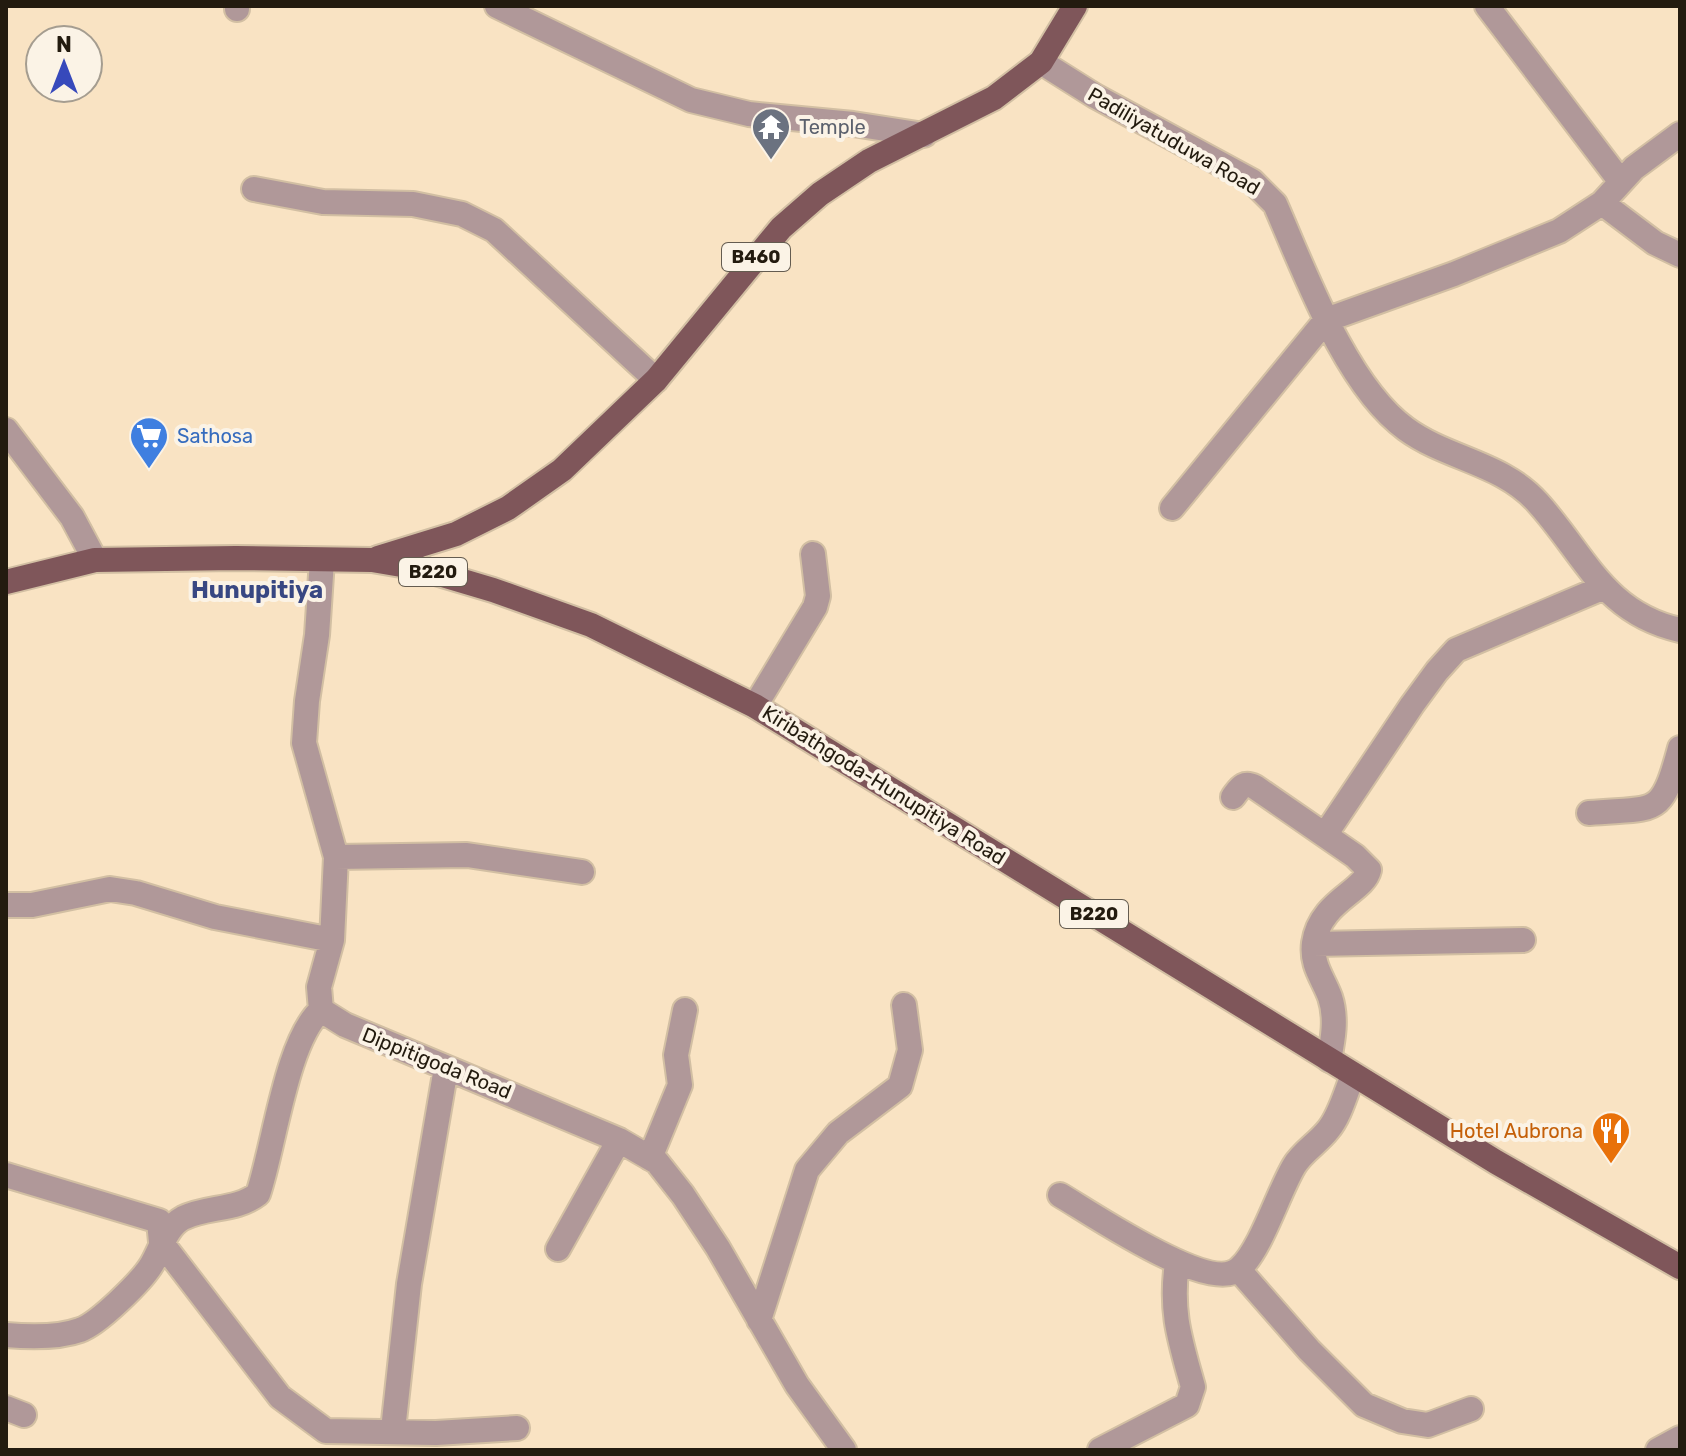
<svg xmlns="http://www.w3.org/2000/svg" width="1686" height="1456" viewBox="0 0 1686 1456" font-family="Rubik,sans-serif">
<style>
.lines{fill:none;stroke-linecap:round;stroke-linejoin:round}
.minor-casing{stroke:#d2bfa3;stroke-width:28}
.major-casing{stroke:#d2bfa3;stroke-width:28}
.minor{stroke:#b09899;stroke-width:24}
.major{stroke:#7f565a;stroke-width:24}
.labels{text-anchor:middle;stroke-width:8;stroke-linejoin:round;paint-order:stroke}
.shield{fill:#fbf3e6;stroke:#645c50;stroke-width:2}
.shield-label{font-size:18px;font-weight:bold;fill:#231b0f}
.worship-label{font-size:20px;fill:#5b616d;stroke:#fbf3e6;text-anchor:start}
.street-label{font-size:20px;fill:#231b0f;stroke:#fbf3e6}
.shop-label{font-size:20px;fill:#366cbe;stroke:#fbf3e6;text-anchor:start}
.food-label{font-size:20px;fill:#c56008;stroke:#fbf3e6;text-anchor:end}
.quarter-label{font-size:24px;font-weight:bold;fill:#384782;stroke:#fbf3e6}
</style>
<rect width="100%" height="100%" fill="#f9e3c3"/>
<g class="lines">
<!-- minor casing -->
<g class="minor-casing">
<path id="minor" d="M237,6v3
M497,6l194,94 58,14 104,10 71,11
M1487,6l134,176
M1041,62l54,34 157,85 23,23c29,66 71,182 131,225 41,30 97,34 132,74 47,52 66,110 142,127
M254,189l69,13 90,2 49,10 32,16 162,150
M1602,203l53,40 25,12
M6,430l66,87 23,43
M1172,508l154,-188 128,-46 105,-43 43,-28 32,-35 46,-34
M322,560l-5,75 -10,66 -3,42 32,114 -4,83 -13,47 2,23 24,15 274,115 38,22 26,33 35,53 79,137 47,65
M755,706l60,-99 3,-11 -5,-42
M1233,797c7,-9 10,-16 22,-10l100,69 14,14c-5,22 -49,31 -55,73 -3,22 9,35 16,54 7,21 3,42 -1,63
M1589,813c68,-6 72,6 91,-65
M1325,835l87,-130 25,-34 19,-21 146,-62
M336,857l131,-2 115,17
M6,905h26l78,-16 26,4 79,24 117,23
M1314,944l209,-4
M650,1158l30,-73 -4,-30 9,-45
M6,1175l153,46 2,21 119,155 46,34 110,2 81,-5
M1060,1195c31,18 151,101 180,73 21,-19 38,-75 54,-102 8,-14 24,-23 34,-36 12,-14 18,-38 25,-55
M558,1249l61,-109
M1239,1270l70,80 55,55 38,16 26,4 43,-16
M759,1320l48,-150 31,-37 62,-47 10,-36 -6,-45
M6,1335c23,2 52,3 74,-5 18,-6 62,-49 72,-66 9,-15 14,-37 31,-46 24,-12 53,-7 75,-24 16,-46 28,-153 63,-184
M6,1408l18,7
M393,1430l16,-146 37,-216
M1100,1450l87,-45 6,-18c-13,-47 -23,-75 -16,-124
M1658,1450l22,-12"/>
</g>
<!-- major casing -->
<g class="major-casing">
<path id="major" d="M378,558l78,-24 52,-26 54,-38 94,-90 125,-152 39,-34 49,-33 125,-63 47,-36 34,-56
M6,582l89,-22 141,-2 136,2 47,8 74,22 98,35 164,81 741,456 184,105"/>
</g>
<!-- minor -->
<use href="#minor" class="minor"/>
<!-- major -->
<use href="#major" class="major"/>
</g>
<!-- icons -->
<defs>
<g id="temple-pin" transform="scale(2)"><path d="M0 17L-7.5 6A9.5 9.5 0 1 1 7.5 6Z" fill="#6b7280" stroke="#fbf3e6"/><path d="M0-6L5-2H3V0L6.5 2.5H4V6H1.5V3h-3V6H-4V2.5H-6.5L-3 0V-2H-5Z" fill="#fff"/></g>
<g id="supermarket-pin" transform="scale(2)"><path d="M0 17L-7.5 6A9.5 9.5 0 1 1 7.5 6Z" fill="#3f7fe0" stroke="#fbf3e6"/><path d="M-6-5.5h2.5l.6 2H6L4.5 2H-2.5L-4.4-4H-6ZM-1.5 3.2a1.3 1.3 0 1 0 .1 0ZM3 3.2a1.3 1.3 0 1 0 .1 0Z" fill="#fff"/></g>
<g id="restaurant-pin" transform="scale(2)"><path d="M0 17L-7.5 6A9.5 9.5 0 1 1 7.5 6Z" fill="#e8710a" stroke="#fbf3e6"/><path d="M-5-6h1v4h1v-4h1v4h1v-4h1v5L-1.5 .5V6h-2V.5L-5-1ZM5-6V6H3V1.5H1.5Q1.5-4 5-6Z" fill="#fff"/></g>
</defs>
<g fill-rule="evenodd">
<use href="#temple-pin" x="771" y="127"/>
<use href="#supermarket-pin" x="149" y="436"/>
<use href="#restaurant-pin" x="1611" y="1131"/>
</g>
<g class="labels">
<!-- shield labels -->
<g class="shield">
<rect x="722" y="243" width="68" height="28" rx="6"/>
<rect x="399" y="558" width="68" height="28" rx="6"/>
<rect x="1060" y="900" width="68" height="28" rx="6"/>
</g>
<g class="shield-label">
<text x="756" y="263">B460</text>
<text x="433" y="578">B220</text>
<text x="1094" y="920">B220</text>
</g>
<!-- worship labels -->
<g class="worship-label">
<text x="799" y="134">Temple</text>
</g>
<!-- street labels -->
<g class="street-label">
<text transform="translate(1174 141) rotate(30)" y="7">Padiliyatuduwa Road</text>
<text transform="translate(884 785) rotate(32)" y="7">Kiribathgoda-Hunupitiya Road</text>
<text transform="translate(437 1063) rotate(22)" y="7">Dippitigoda Road</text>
</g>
<!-- shop labels -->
<g class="shop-label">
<text x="177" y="443">Sathosa</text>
</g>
<!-- food labels -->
<g class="food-label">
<text x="1583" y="1138">Hotel Aubrona</text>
</g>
<!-- quarter labels -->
<g class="quarter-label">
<text x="257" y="598">Hunupitiya</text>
</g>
</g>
<!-- border -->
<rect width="1686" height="1456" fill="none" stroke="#231b0f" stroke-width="16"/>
<!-- north arrow -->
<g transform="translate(64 64)"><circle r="38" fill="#fbf3e6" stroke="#a59d90" stroke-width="2"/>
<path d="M0-6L14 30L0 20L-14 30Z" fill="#3749bb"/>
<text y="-12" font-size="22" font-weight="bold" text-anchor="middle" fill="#231b0f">N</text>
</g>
</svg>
